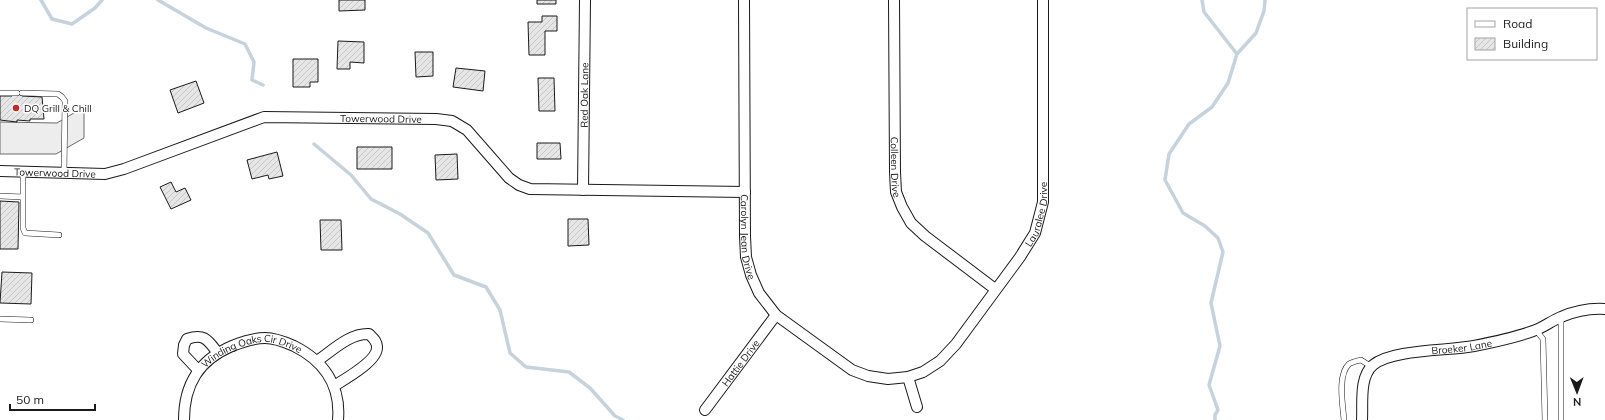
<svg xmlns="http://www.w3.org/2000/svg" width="1605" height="420" viewBox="0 0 1605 420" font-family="Mulish,sans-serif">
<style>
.parking{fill:#ededed;stroke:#6a6a6a}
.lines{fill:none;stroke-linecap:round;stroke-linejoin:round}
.stream{stroke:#c6d2dc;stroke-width:3.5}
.building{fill:url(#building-hatch);stroke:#1a1a1a}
.lane-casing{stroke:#1a1a1a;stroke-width:6}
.street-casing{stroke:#1a1a1a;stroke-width:12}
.lane{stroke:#fff;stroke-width:5}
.street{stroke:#fff;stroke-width:10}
.poi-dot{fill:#c62828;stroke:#fff;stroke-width:1.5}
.labels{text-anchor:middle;stroke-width:3;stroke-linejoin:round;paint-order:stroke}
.street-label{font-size:10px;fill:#1a1a1a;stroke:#fff}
.poi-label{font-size:10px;fill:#1a1a1a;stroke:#fff;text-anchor:start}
</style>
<defs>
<pattern id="building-hatch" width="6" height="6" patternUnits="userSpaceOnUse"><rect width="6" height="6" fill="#e6e6e6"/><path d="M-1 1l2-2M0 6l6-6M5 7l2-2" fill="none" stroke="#c5c5c5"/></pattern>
</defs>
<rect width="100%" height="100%" fill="#fff"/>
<!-- parking -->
<path class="parking" d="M84,107v31l-28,16h-56v-32l57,1z"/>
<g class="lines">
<!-- stream -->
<path class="stream" d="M41,0l11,19 20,5 23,-16 7,-8
M158,0l48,28 39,16 9,18 -2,18 11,5
M1202,0l2,12 33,42
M314,144l37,31 20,24 29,15 28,19 26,42 32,12 14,23 10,43 16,14 43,5 21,16 25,28 8,4
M1215,420v-5l3,-5 -9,-25 11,-39 -9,-43 12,-51 -5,-14 -13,-12 -22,-13 -18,-33 4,-26 20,-30 23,-17 16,-24 9,-29 19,-21 8,-22 1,-11"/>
</g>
<!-- building -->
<path class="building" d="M339,0h26v10l-26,1z
M537,0h19v4h-19z
M542,16h15v15h-12v24h-16l-1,-33h14z
M338,41l26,1v21l-14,-1v7h-13z
M415,52h18v24l-17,1z
M293,59h25v23h-8v5h-17z
M456,68l29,3 -2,20 -30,-4z
M538,78h16l1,33h-16z
M196,81l8,22 -26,10 -8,-23z
M16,92l6,1v3l20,1 2,22h-14v2l-13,-1v2l-17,-2v-24h12z
M537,143h23l1,16h-24z
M357,147h35v22h-35z
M277,152l6,24 -14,3 -1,-4 -16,4 -5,-19z
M457,154l1,25 -22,1 -1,-25z
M171,182l5,10 9,-4 6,12 -20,9 -11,-22z
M0,201l19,1 -1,47h-18z
M568,219h20l1,26 -21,1z
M320,220h21l1,30h-21z
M2,272l30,1 -1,31 -31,-1z"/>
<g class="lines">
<!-- lane casing -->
<g class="lane-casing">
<path id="lane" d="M0,93h17
M22,93l36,1 4,3 3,4 -1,72
M0,196l23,1v-25
M23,197v31l2,5 34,2
M1561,317v103
M0,319l31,1
M1536,330l7,9 2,81
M1344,420c-1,-14 -7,-45 5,-56 3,-2 8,-3 12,-4l11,7"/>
</g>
<!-- street casing -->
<g class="street-casing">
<g id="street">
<path id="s1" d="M744,0l1,236 1,21 5,18 8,18 17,22 76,55 16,6 20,3 20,-2 15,-5 17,-11 16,-17 64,-87 15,-24 8,-31v-202"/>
<path id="s2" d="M894,0l1,172 1,20 6,15 9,16 14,13 70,53"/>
<path id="s3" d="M0,171l105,3 19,-5 140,-52 172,2 16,2 15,9 42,48 10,7 11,4 215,3"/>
<path id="s4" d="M583,190l2,-190"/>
<path d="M317,361c16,-11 33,-28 52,-27 4,4 8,7 8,13 1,14 -32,32 -43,39"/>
<path d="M198,370l-15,-16 1,-9 3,-6c17,-6 21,1 30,13"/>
<path d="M908,377l9,30"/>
<path id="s5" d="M705,410l71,-95"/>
<path id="s6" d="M184,420c0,-36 15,-60 48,-74 10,-4 22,-8 33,-8 10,0 20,4 29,8 30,15 47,40 44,74"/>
<path id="s7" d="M1362,420c1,-17 -3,-43 11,-55 19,-16 75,-14 101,-19 20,-4 40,-8 59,-15 10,-3 18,-10 28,-14 14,-6 29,-9 44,-8"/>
</g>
</g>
<!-- lane -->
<use href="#lane" class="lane"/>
<!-- street -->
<use href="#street" class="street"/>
</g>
<!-- markers -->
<circle class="poi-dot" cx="16" cy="108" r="4"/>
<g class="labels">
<!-- street labels -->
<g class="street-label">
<text dy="4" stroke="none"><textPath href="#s4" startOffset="95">Red Oak Lane</textPath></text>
<text dy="4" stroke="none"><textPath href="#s3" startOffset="391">Towerwood Drive</textPath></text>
<text dy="4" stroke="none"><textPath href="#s2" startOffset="167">Colleen Drive</textPath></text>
<text dy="4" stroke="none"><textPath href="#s3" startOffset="55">Towerwood Drive</textPath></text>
<text dy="4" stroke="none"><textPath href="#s1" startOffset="689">Lauralee Drive</textPath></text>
<text dy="4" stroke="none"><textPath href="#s1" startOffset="237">Carolyn Jean Drive</textPath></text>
<text dy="4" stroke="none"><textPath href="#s7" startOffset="149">Broeker Lane</textPath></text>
<text dy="4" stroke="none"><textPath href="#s6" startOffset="113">Winding Oaks Cir Drive</textPath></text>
<text dy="4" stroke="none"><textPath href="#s5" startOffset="59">Hattie Drive</textPath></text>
</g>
<!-- poi labels -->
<g class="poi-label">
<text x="24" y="112">DQ Grill &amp; Chill</text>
</g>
</g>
<!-- legend -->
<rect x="1467" y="8" width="130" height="52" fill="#ffffff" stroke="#a3a3a3"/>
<rect x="1475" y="21" width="20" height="6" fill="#ffffff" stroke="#a3a3a3"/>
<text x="1503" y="28" font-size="12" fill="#1a1a1a">Road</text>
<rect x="1475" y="38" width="20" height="12" fill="url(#building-hatch)" stroke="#a3a3a3"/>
<text x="1503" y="48" font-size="12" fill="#1a1a1a">Building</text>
<!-- north arrow -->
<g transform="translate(1577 392) rotate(179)" stroke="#ffffff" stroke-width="3" paint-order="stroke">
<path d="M0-3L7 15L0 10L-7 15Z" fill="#1a1a1a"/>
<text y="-6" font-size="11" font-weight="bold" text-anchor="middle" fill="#1a1a1a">N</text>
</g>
<!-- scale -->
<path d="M10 404v6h85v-6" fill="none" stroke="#1a1a1a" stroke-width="2"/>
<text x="16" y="404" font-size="12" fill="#1a1a1a" stroke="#ffffff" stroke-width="3" paint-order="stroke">50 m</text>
</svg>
